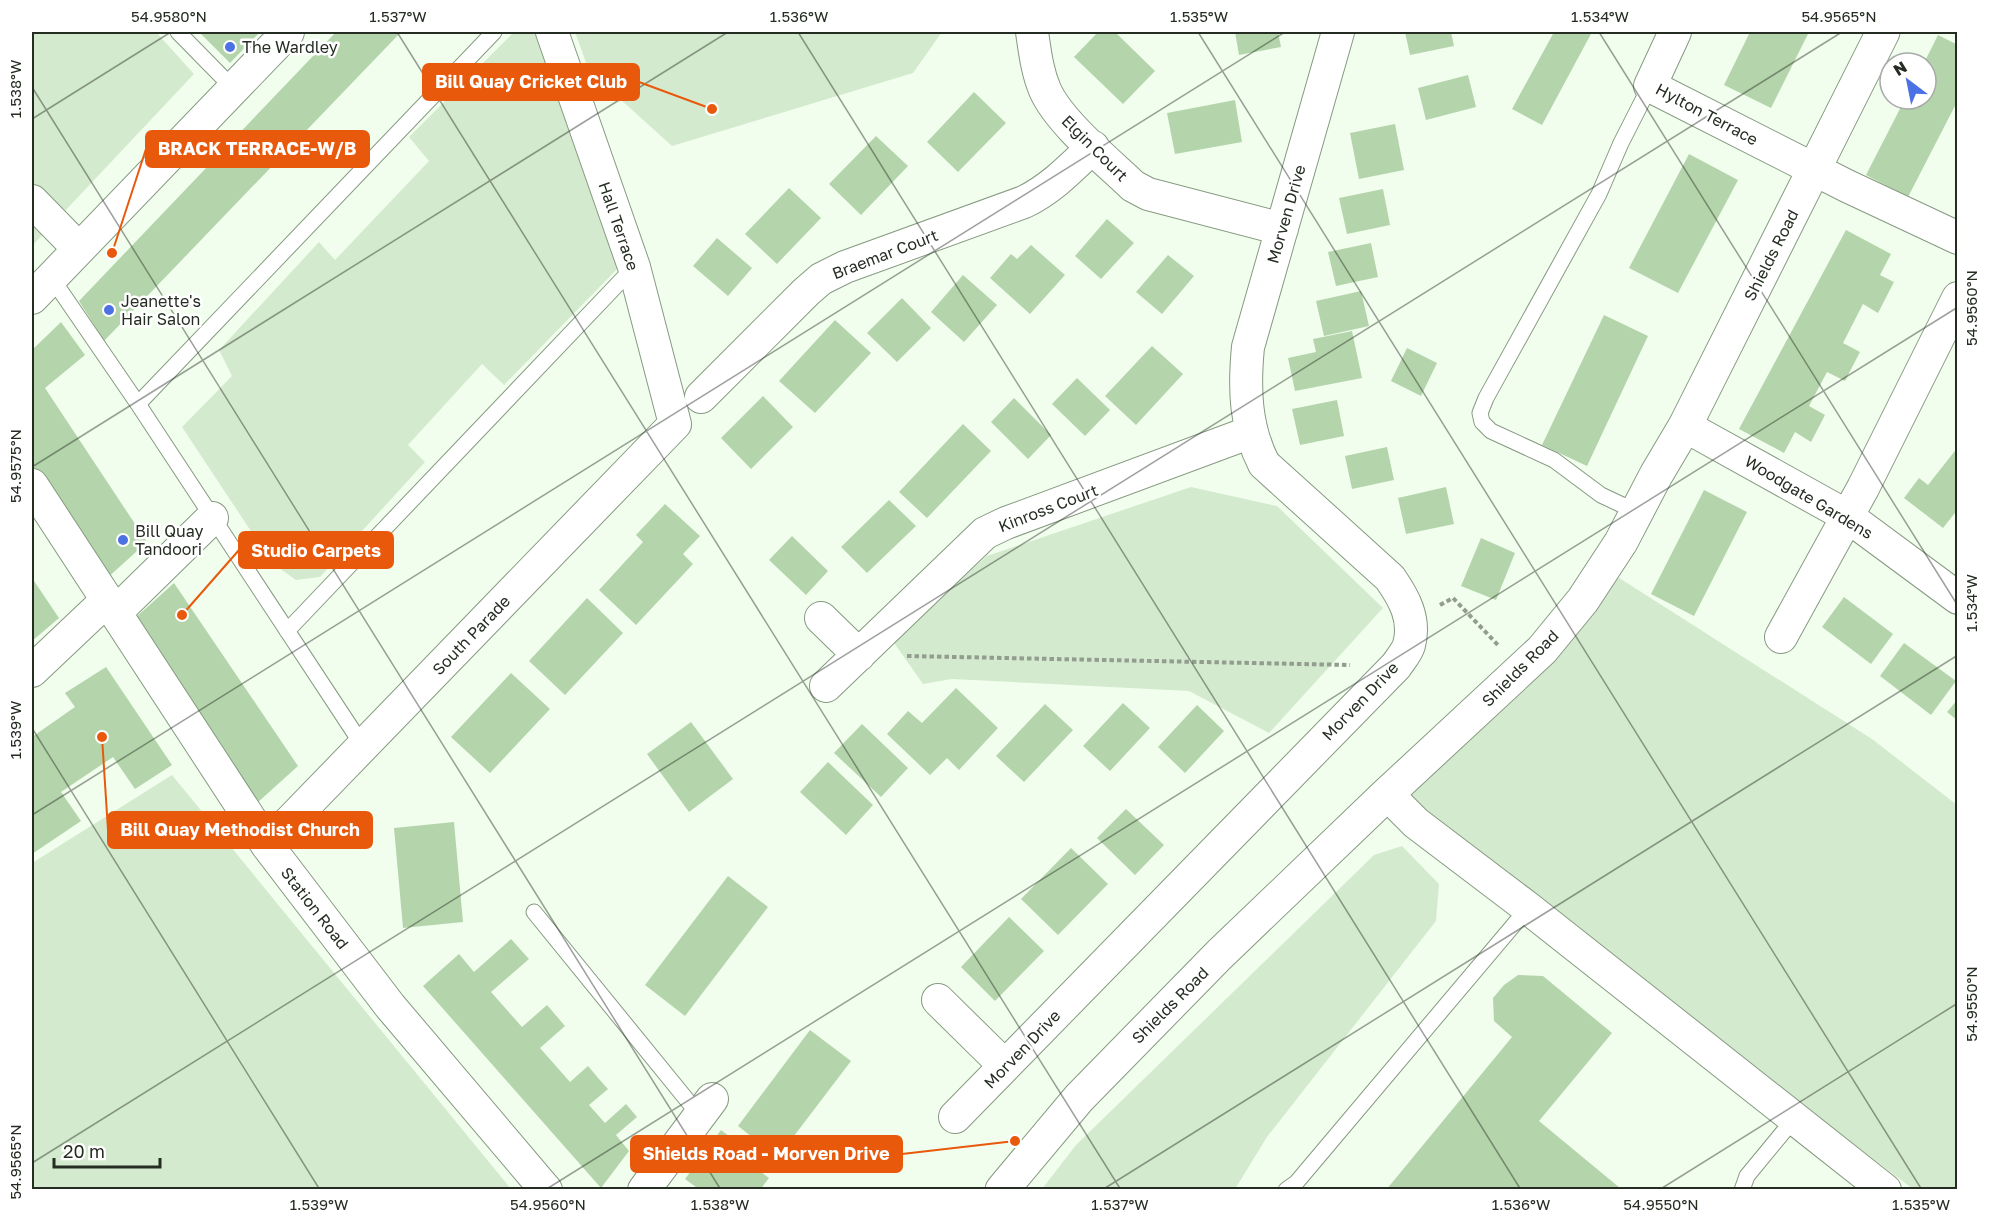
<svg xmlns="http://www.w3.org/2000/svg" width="1989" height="1221" viewBox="0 0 1989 1221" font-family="'Golos Text',sans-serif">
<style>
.green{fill:#d4eace}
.building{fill:#b4d5ab}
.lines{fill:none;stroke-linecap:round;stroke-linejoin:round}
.service-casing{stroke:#869a81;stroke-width:17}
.minor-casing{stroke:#869a81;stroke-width:34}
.primary-casing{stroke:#869a81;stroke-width:35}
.path{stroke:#929c8f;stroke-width:4;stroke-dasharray:4.5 3;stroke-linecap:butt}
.service{stroke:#fff;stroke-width:15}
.minor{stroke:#fff;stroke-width:32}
.primary{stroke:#fff;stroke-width:33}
.ticks{fill:none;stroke:#252d23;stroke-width:1.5;stroke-opacity:0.45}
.poi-dot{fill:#4c71e4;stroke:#fff;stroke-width:2}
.labels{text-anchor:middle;stroke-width:5;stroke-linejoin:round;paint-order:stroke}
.poi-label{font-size:16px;fill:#252d23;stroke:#fff;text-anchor:start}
.street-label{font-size:16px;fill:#252d23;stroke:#fff}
.leader{fill:none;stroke:#e8590c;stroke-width:2}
.callout-dot{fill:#e8590c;stroke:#fff;stroke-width:2}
.callout{fill:#e8590c;stroke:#e8590c;stroke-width:2}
.callout-label{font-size:18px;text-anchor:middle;font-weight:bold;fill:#fff}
.neatline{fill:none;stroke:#252d23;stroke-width:2}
.ticks-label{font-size:15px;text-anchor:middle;fill:#252d23}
</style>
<rect width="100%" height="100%" fill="#f1feed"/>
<!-- green -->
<path class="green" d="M32,32h124l38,42 -162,172z
M514,32h22l85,233 -117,120 -22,-21 -74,81 17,17 -105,115 -24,3 -24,-17 -90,-136 50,-51 -13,-26 100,-108 16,18 94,-99 -20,-24z
M575,32h367l-29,41 -241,73 -83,-75z
M1191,487l86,19 106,102 -114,125 -80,-42 -237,-12 -29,5 -31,-44 95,-84z
M1613,574l259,165 85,66v384h-44l-380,-288 -134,-105z
M172,775l339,414h-479v-326z
M1402,846l37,38 -3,37 -169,216 -32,52h-193l34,-44 298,-290z"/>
<!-- building -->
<path class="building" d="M199,32h61l-30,31z
M336,32h65l-297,309 -25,-40z
M1098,32h17l40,39 -32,33 -49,-47z
M1235,32h43l3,15 -42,8z
M1405,32h46l3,14 -44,9z
M1554,32h38l-50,93 -30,-16z
M1750,32h59l-38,76 -47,-23z
M1938,35l20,10v55l-50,97 -42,-22 39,-76h21v-36h-2z
M1468,75l8,32 -50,13 -8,-32z
M974,92l32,31 -48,49 -31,-30z
M1235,100l7,42 -67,12 -8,-41z
M1395,124l9,46 -45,9 -9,-46z
M876,136l32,30 -47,49 -32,-31z
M1689,154l49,26 -60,113 -49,-25z
M789,188l32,30 -44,46 -32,-30z
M1383,189l7,36 -43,9 -8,-36z
M1107,219l27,24 -33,36 -26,-23z
M1846,230l45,24 -11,21 14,7 -16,31 -15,-9 -20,39 17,9 -15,29 -18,-9 -18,34 16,9 -14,27 -16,-10 -11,21 -45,-24z
M717,238l35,30 -24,28 -35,-30z
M1371,243l7,34 -42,9 -8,-34z
M1031,245l34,30 -35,39 -40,-36 21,-24 6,5z
M1168,255l26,21 -32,38 -26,-22z
M963,275l34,30 -33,37 -33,-30z
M1361,291l8,35 -45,10 -8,-35z
M902,298l29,30 -34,34 -30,-29z
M1604,315l44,21 -61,130 -45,-21z
M835,320l36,33 -56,60 -36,-32z
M61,322l24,33 -40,33 102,154 -42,38 -73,-111v-119z
M1352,331l10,47 -67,13 -7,-33 28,-6 -3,-13z
M1152,346l31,28 -47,51 -31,-29z
M1407,348l30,15 -16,33 -30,-15z
M1077,378l33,32 -25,26 -33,-32z
M763,396l30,31 -42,42 -30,-31z
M1014,398l37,37 -23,24 -37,-37z
M1337,400l7,36 -44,9 -8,-36z
M963,424l28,27 -64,67 -28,-26z
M1387,447l7,33 -42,9 -7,-33z
M1958,447v62l-15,19 -39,-30 15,-20 9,7z
M1446,487l8,37 -48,10 -8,-36z
M1704,490l43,22 -53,104 -43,-22z
M889,500l27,26 -49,47 -26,-26z
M665,504l35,32 -17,18 10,10 -57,61 -37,-35 44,-48 -7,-7z
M792,536l36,35 -22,24 -37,-35z
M1481,538l34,15 -19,47 -35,-14z
M32,578l27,40 -27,23z
M174,583l124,183 -41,37 -123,-184z
M1844,597l49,37 -22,30 -49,-37z
M587,598l36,35 -58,62 -36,-34z
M1904,643l52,38 -25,34 -51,-39z
M106,667l66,98 -37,24 -22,-32 -52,35 20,29 -49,33v-117l43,-30 -10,-14z
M511,673l39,36 -60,64 -39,-36z
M956,688l42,40 -39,42 -12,-12 -17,17 -43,-41 21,-23 14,12z
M1958,699v22l-11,-9z
M1123,703l27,25 -40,43 -27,-25z
M1045,704l28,26 -49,52 -28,-26z
M1197,705l27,26 -39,42 -27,-26z
M691,722l42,57 -44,33 -42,-58z
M862,724l46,44 -27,29 -47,-44z
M828,762l45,43 -27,30 -46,-43z
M1126,809l38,36 -29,30 -38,-37z
M454,822l9,100 -60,6 -9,-100z
M1071,848l37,36 -50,51 -37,-36z
M728,876l40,31 -83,109 -40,-31z
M1009,917l35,34 -49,50 -34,-34z
M511,939l18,20 -38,33 31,35 25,-22 18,21 -25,22 30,34 18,-16 11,13 9,10 -19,16 16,18 21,-19 11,13 -21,18 13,16 -28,37 -178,-202 36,-32 15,18z
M1518,975l25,1 69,57 -73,88 81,67 -1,2h-233l126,-153 -18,-16 -1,-23 11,-13z
M810,1030l41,31 -73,96 -40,-31z
M721,1130l37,28 -5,8 16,12 -9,12h-60l-15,-11z"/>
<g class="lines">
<!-- service casing -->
<g class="service-casing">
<path id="service" d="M178,32l55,56
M51,277l87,127 225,342
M138,404l356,-372
M1637,512l-36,-17 -47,-35 -63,-29 -9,-9 -2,-9 6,-15 113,-204 22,-51 29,-57
M287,631l347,-364
M534,912l166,204
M1286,1190l10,-7 232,-275
M1742,1190l5,-14 47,-57"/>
</g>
<!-- minor casing -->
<g class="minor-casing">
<path id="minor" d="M1032,32c3,20 5,39 13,58 14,32 62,71 88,96l15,8 134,35
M1675,32l-25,54 197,100 111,52
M32,201l47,48
M32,298l256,-266
M701,397l105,-105 15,-13 24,-12 179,-65c27,-13 47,-34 69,-55
M1685,426l162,90 111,82
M32,485l235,360 123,161 156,184
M115,613l97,-95
M821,618l38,37
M1781,637l82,-149 95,-190
M32,671l75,-71
M826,686l159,-153 21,-10 245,-91
M1387,794l29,29 112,85 357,282
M267,845l408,-421 -41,-157 -82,-235
M938,1000l67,66
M955,1117l441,-451c4,-6 11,-14 13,-21 7,-26 -5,-47 -19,-67l-126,-114c-19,-37 -20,-76 -16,-117l90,-315
M644,1190l68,-91"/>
</g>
<!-- primary casing -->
<g class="primary-casing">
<path id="primary" d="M1002,1190l77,-92 140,-143 168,-161 155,-144 41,-50 38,-58 35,-67 29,-49 198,-394"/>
</g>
<!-- path -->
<path class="path" d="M1440,605l13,-7 45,47
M907,656l443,9"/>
<!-- service -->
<use href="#service" class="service"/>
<!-- minor -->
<use href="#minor" class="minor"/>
<!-- primary -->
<use href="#primary" class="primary"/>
</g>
<!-- ticks -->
<path class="ticks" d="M397,32l724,1158M798,32l723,1158M1198,32l724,1158M1599,32l359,574M32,87l689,1103M32,119l139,-87M32,467l696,-435M32,728l288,462M32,815l1253,-783M32,1163l1810,-1131M545,1190l1413,-883M1102,1190l856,-535M1659,1190l299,-187"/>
<!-- markers -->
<g class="poi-dot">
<circle cx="230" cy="47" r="6"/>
<circle cx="109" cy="310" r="6"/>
<circle cx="123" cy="540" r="6"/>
</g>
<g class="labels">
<!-- poi labels -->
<g class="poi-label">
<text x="242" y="53">The Wardley</text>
<text x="121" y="307">Jeanette's<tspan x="121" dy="18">Hair Salon</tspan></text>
<text x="135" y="537">Bill Quay<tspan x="135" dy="18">Tandoori</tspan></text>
</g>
<!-- street labels -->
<g class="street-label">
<text transform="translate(1707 114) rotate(28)" y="6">Hylton Terrace</text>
<text transform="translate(1095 148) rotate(45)" y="6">Elgin Court</text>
<text transform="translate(1286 214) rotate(-74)" y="6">Morven Drive</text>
<text transform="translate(619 226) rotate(71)" y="6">Hall Terrace</text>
<text transform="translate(885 254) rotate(-21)" y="6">Braemar Court</text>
<text transform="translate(1771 255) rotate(-63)" y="6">Shields Road</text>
<text transform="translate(1809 497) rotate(31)" y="6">Woodgate Gardens</text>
<text transform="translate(1048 508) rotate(-21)" y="6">Kinross Court</text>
<text transform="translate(471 635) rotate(-46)" y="6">South Parade</text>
<text transform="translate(1520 668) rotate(-45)" y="6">Shields Road</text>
<text transform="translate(1360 701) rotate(-46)" y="6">Morven Drive</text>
<text transform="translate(315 908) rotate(52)" y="6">Station Road</text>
<text transform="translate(1170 1005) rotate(-45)" y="6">Shields Road</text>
<text transform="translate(1022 1049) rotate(-46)" y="6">Morven Drive</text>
</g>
</g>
<!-- callouts -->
<path class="leader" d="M712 109L639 82M112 253L146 149M182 615L239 550M102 737L108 830M1015 1141L902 1154"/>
<g class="callout-dot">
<circle cx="712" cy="109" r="6"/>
<circle cx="112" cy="253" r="6"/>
<circle cx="182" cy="615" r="6"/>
<circle cx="102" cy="737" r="6"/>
<circle cx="1015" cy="1141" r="6"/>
</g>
<g class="callout">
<rect x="423" y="64" width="216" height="36" rx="6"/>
<rect x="146" y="131" width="223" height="36" rx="6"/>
<rect x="239" y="532" width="154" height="36" rx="6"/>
<rect x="108" y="812" width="264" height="36" rx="6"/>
<rect x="631" y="1136" width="271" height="36" rx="6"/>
</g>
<g class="callout-label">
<text x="531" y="88">Bill Quay Cricket Club</text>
<text x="257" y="155">BRACK TERRACE-W/B</text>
<text x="316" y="557">Studio Carpets</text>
<text x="240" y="836">Bill Quay Methodist Church</text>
<text x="766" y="1160">Shields Road - Morven Drive</text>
</g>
<!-- border -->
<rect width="1989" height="1221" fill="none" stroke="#ffffff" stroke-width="66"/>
<!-- north arrow -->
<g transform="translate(1908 81) rotate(328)"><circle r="28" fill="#ffffff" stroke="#a8aba7" stroke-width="1.5"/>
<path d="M0-4.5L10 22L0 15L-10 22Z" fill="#4c71e4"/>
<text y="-9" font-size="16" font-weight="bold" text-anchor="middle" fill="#252d23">N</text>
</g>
<!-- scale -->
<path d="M54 1158v9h106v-9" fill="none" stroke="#252d23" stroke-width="3"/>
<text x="63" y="1158" font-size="18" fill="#252d23" stroke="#ffffff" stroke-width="4.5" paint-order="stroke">20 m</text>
<rect x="33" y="33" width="1923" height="1155" class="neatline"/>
<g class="ticks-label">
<text x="169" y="22">54.9580°N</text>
<text x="398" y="22">1.537°W</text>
<text x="799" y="22">1.536°W</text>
<text x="1199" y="22">1.535°W</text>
<text x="1600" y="22">1.534°W</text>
<text x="1839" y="22">54.9565°N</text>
<text transform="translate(16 89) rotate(-90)" y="5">1.538°W</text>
<text transform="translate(1972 308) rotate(-90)" y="5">54.9560°N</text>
<text transform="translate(16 466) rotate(-90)" y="5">54.9575°N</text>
<text transform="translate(1972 603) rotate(-90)" y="5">1.534°W</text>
<text transform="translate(16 730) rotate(-90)" y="5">1.539°W</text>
<text transform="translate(1972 1004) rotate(-90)" y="5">54.9550°N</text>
<text transform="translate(16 1162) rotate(-90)" y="5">54.9565°N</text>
<text x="319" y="1210">1.539°W</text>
<text x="548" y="1210">54.9560°N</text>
<text x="720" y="1210">1.538°W</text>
<text x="1120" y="1210">1.537°W</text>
<text x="1521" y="1210">1.536°W</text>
<text x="1661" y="1210">54.9550°N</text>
<text x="1921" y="1210">1.535°W</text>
</g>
</svg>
